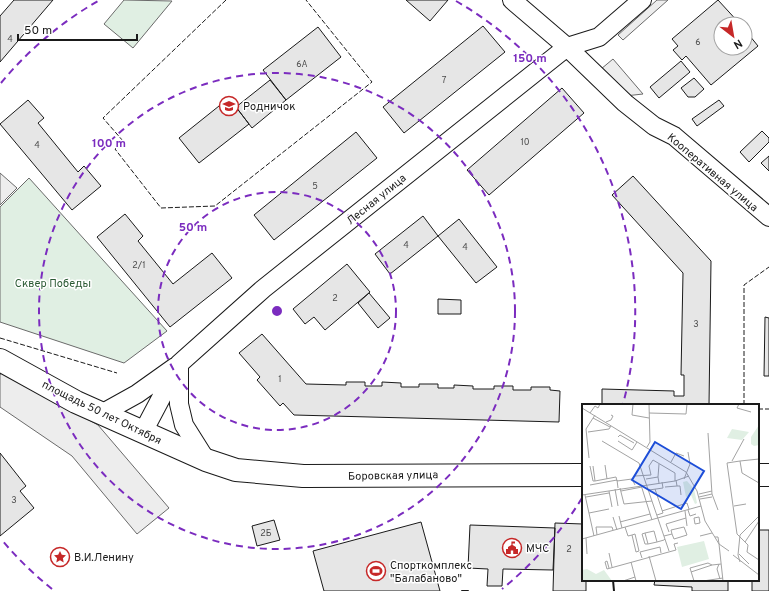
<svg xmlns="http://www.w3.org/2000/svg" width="769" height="591" viewBox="0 0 769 591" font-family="Overpass,sans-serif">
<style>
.green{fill:#e0efe3;stroke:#6a6a6a}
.parking{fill:#ededed;stroke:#6a6a6a}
.building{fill:#e6e6e6;stroke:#1a1a1a}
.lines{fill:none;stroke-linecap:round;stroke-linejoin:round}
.minor-casing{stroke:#1a1a1a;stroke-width:20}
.major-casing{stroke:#1a1a1a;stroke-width:24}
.minor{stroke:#fff;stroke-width:18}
.major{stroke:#fff;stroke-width:22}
.fence{stroke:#1a1a1a;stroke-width:1;stroke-dasharray:5 2;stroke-linecap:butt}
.wall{stroke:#1a1a1a;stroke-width:2}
.ring{fill:none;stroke:#7b2cbf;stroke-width:2;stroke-dasharray:7 5}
.labels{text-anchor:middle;stroke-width:3;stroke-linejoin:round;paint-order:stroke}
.number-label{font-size:9px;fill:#4d4d4d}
.poi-label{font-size:11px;fill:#1a1a1a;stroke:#fff;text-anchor:start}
.street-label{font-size:11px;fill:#1a1a1a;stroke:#fff}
.park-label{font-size:11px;fill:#2b5a34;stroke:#fff}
.inset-road{fill:none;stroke:#a3a3a3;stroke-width:1}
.view{fill:#1d4ed8;fill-opacity:0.15;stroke:#1d4ed8;stroke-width:2}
.inset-edge{fill:none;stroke:#1a1a1a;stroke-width:2}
.centre{fill:#7b2cbf;stroke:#fff;stroke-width:2}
.ring-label{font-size:12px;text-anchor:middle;font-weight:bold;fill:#7b2cbf;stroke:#fff;stroke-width:3;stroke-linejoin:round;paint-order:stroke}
</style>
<rect width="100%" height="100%" fill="#fff"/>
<!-- green -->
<path class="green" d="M124,0l48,1 -39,47 -29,-24z
M29,178l138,153 -43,32 -124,-41v-115z"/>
<!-- parking -->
<path class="parking" d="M657,0h11l-45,40 -5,-5z
M613,59l30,35 -18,2 -24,-27z
M0,173l17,15 -17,17z
M2,372l96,53 71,83 -32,26 -65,-78 -72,-49v-32z"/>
<!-- building -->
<path class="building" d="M14,0h39l-53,62v-46z
M406,0h42l-18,21z
M718,0l22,24h-19v24h24v-18l13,16 -47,39 -25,-29 -4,4 -9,-10 5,-4 -6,-7z
M483,26l22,26 -101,81 -21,-26z
M318,27l23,30 -55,43 -23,-30z
M681,61l9,11 -31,26 -9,-11z
M694,78l10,11 -9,8h-7l-7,-9z
M270,80l16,20 -34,28 -16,-21z
M562,88l22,25 -95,82 -22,-25z
M229,98l20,26 -50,39 -20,-25z
M28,100l16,18 -6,5 40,49 6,-6 17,20 -29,24 -72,-86z
M719,100l5,6 -27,20 -5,-7z
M762,131l7,7v4l-20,20 -9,-10z
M356,132l21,26 -103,82 -20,-25z
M769,156v15l-8,-8z
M633,176l78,85 -2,144h-107v-16l72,2v5h10v-21h-3l2,-102 -71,-78z
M125,214l18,22 -5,5 35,43 39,-31 20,25 -62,49 -73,-90z
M423,216l15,20 -48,38 -15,-20z
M459,219l38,48 -21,16 -38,-47z
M347,264l23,28 -45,38 -11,-13 -9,7 -12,-15z
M369,293l21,25 -12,10 -20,-25z
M438,299l23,1v14h-23z
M765,317l4,1v58h-5z
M262,334l44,50 40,1v-3h19v4h17v-4l19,1v4h18v-3h19v4h16v-3l19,1v3h21v-3h19v4h18v-3h19v3l10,1 -1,31 -265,-7 -11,-12 -3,3 -23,-26 3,-3 -21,-24z
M0,453l26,33 -6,5 14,17 -34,28z
M274,520l6,20 -23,6 -5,-20z
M421,522l19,69h-116l-11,-40z
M555,523l28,1v56h3v11h-33z
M470,525l85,3 -2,42 -50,-1 -1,17h-15l1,-17 -20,-1z
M758,530h11v61h-17v-11h6z
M655,580h73v11h-36v-4l-38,-2z"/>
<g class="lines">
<!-- minor casing -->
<g class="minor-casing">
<path id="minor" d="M512,0l55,47 58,56 29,23 20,10 95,81
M179,367v37l5,21 22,35
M101,414l36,-20 38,-27
M143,432l36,-68 84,-75 304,-242 32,-10 43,-37"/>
</g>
<!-- major casing -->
<g class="major-casing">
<path id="major" d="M0,360l76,42 130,58 30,10 67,6 280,-1
M758,475h11"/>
</g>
<!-- minor -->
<use href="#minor" class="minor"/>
<!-- major -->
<use href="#major" class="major"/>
<!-- fence -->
<path class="fence" d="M226,0l-123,118 20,23 -8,8 46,59 54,-2 157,-124 -66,-82
M0,338l117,35
M744,405v-120l25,-18
M758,409h11"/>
<!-- wall -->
<path class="wall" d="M613,580l1,11
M462,591h6"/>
</g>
<!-- distance rings -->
<g class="ring">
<circle cx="277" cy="311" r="119"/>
<circle cx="277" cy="311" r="238"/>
<path d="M582 498A358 358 0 0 1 502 589M52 589A358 358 0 0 1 1 539M1 83A358 358 0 0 1 98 1M456 1A358 358 0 0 1 623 404"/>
</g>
<!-- icons -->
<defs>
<g id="school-ring" transform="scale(1)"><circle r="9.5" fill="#fff" stroke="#c62828" stroke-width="1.5"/><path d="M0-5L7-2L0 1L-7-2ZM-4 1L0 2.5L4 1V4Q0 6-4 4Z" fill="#c62828"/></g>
<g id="civic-ring" transform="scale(1)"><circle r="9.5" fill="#fff" stroke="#c62828" stroke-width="1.5"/><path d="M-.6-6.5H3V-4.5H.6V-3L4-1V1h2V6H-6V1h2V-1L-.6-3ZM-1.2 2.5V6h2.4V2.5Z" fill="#c62828"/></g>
<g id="sight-ring" transform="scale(1)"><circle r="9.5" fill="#fff" stroke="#c62828" stroke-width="1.5"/><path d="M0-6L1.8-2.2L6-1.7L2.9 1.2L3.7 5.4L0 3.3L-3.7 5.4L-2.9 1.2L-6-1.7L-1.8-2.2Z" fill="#c62828"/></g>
<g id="stadium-ring" transform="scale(1)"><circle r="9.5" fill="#fff" stroke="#c62828" stroke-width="1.5"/><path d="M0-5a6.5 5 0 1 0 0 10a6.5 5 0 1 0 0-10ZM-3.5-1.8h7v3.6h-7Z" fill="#c62828"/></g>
</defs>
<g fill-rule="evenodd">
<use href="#school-ring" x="229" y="106"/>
<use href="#civic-ring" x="512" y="548"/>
<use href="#sight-ring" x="60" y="557"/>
<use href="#stadium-ring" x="376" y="571"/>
</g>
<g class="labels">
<!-- number labels -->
<g class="number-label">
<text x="10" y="42">4</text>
<text x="698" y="45">6</text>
<text x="302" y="67">6А</text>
<text x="444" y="83">7</text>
<text x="525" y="145">10</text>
<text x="37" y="148">4</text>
<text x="315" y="189">5</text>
<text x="406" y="248">4</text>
<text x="465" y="250">4</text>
<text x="139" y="268">2/1</text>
<text x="335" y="301">2</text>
<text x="696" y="327">3</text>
<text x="280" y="382">1</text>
<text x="14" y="503">3</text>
<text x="266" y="536">2Б</text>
<text x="569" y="552">2</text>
</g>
<!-- poi labels -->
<g class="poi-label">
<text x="243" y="110">Родничок</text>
<text x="526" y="552">МЧС</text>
<text x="74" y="561">В.И.Ленину</text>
<text x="390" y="569">Спорткомплекс<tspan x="390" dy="13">"Балабаново"</tspan></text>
</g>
<!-- street labels -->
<g class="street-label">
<text transform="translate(713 172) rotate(40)" y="4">Кооперативная улица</text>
<text transform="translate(376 199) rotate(-39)" y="4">Лесная улица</text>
<text transform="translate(102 412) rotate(26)" y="4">площадь 50 лет Октября</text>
<text transform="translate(393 475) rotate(-1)" y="4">Боровская улица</text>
</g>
<!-- park labels -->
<g class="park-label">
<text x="53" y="287">Сквер Победы</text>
</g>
</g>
<!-- overview -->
<g transform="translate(582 404)">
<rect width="177" height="177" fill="#fff"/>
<path d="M177,21v20l-5,1 -3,-2v-7zM150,25l17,3 -7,8 -15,-2zM105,77l7,8 3,14 -2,1 -4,-9 -5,2 -3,-15zM122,137l5,18 -27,8 -5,-20zM5,165l9,5 8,-4 8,11h-30v-11z" fill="#e0efe3"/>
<path class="inset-road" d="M51,0l-1,11 17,3M157,0l-2,4 14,4M0,4l104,64 11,19 8,30 14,23 4,37M8,9l5,-7 3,2 2,-4M67,9l37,1 1,-10M11,14l17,9M24,18l5,-2 2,-4 -2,-1M4,25l3,29M4,25l9,-14M6,28l21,-3 2,-3M36,33l2,-2 14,8M20,37l37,22 30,88M36,37l14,9 5,-8M65,43l3,-5 -1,-38M150,57l12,-22M158,57l19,-2M89,58l5,-9 8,3M145,59l10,71 11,11 -1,7 12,8M145,59l13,-2 2,12 17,10M23,61l2,14M8,62l3,15h2M11,62l2,15 21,-4 1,4 15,-2 3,6M53,72l16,-1 -2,-9 4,-6 22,13v8M76,73l1,-13M64,75l12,-2 1,6M102,75l6,-15 -2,-12M8,81l27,-5 1,8M59,81l11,35M95,82h3l1,9M83,83l12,-1 -1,-6M38,84l4,16 28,-3M33,85l3,17M73,85l8,24 -6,2M67,86l14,-2 -1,-6M27,87l3,16M39,87l21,-4M117,90l13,-3M130,90l6,16M0,91l93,-14 14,-5M3,91l9,41M4,93l23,-4M117,93l13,-3 -4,-61M118,95l12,-2M152,102l12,-2M106,106l2,6 6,-2M80,107l25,-8 2,6M103,107l2,15M7,109l20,-4M37,112l3,12M31,113l4,13M117,113l1,6 -5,1 -1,-6zM38,118l30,-8M43,123l3,9 4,-1 3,-1 4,17 -3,1 -4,-17M87,128l-3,-8 20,-6M63,129l-3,1 3,10h3M15,131l-1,-8h16l1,3M82,132l8,-2 2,5 13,-4 -3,-8 -13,3 1,4M118,132l12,-3M133,133h3l1,7 10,7M4,134l1,16M0,135l119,-33M75,138l-3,-11 -9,2 3,11 9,-2 7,-2 1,-1M163,138l14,-21M27,149l3,14M157,150l10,10M151,151l26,20M67,152l7,25M60,154l-2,-6 20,-5 1,6M49,158l5,19M158,158l-2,-7 2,-20 19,-19M137,160l-2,5 3,10M27,164l-2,-7 -2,1 2,7 69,-19 -2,-6 4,-1M109,168l21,-7M41,177l12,-4M112,177l-4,-13 18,-5 4,2 9,-1M121,177l20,-3"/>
<path class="view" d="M73,38l49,29 -23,38 -49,-29z"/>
<rect width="177" height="177" class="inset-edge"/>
</g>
<circle cx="277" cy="311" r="6" class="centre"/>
<g class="ring-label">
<text x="530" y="62">150 m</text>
<text x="109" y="147">100 m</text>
<text x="193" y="231">50 m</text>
</g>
<!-- north arrow -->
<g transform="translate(733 36) rotate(149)"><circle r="19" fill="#ffffff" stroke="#a3a3a3"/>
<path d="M0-3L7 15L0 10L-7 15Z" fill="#c62828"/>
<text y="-6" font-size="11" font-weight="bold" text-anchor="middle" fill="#1a1a1a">N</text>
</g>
<!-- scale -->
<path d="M18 34v6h119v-6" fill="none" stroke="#1a1a1a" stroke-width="2"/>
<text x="24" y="34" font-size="12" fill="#1a1a1a" stroke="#ffffff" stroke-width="3" paint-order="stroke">50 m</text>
</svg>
